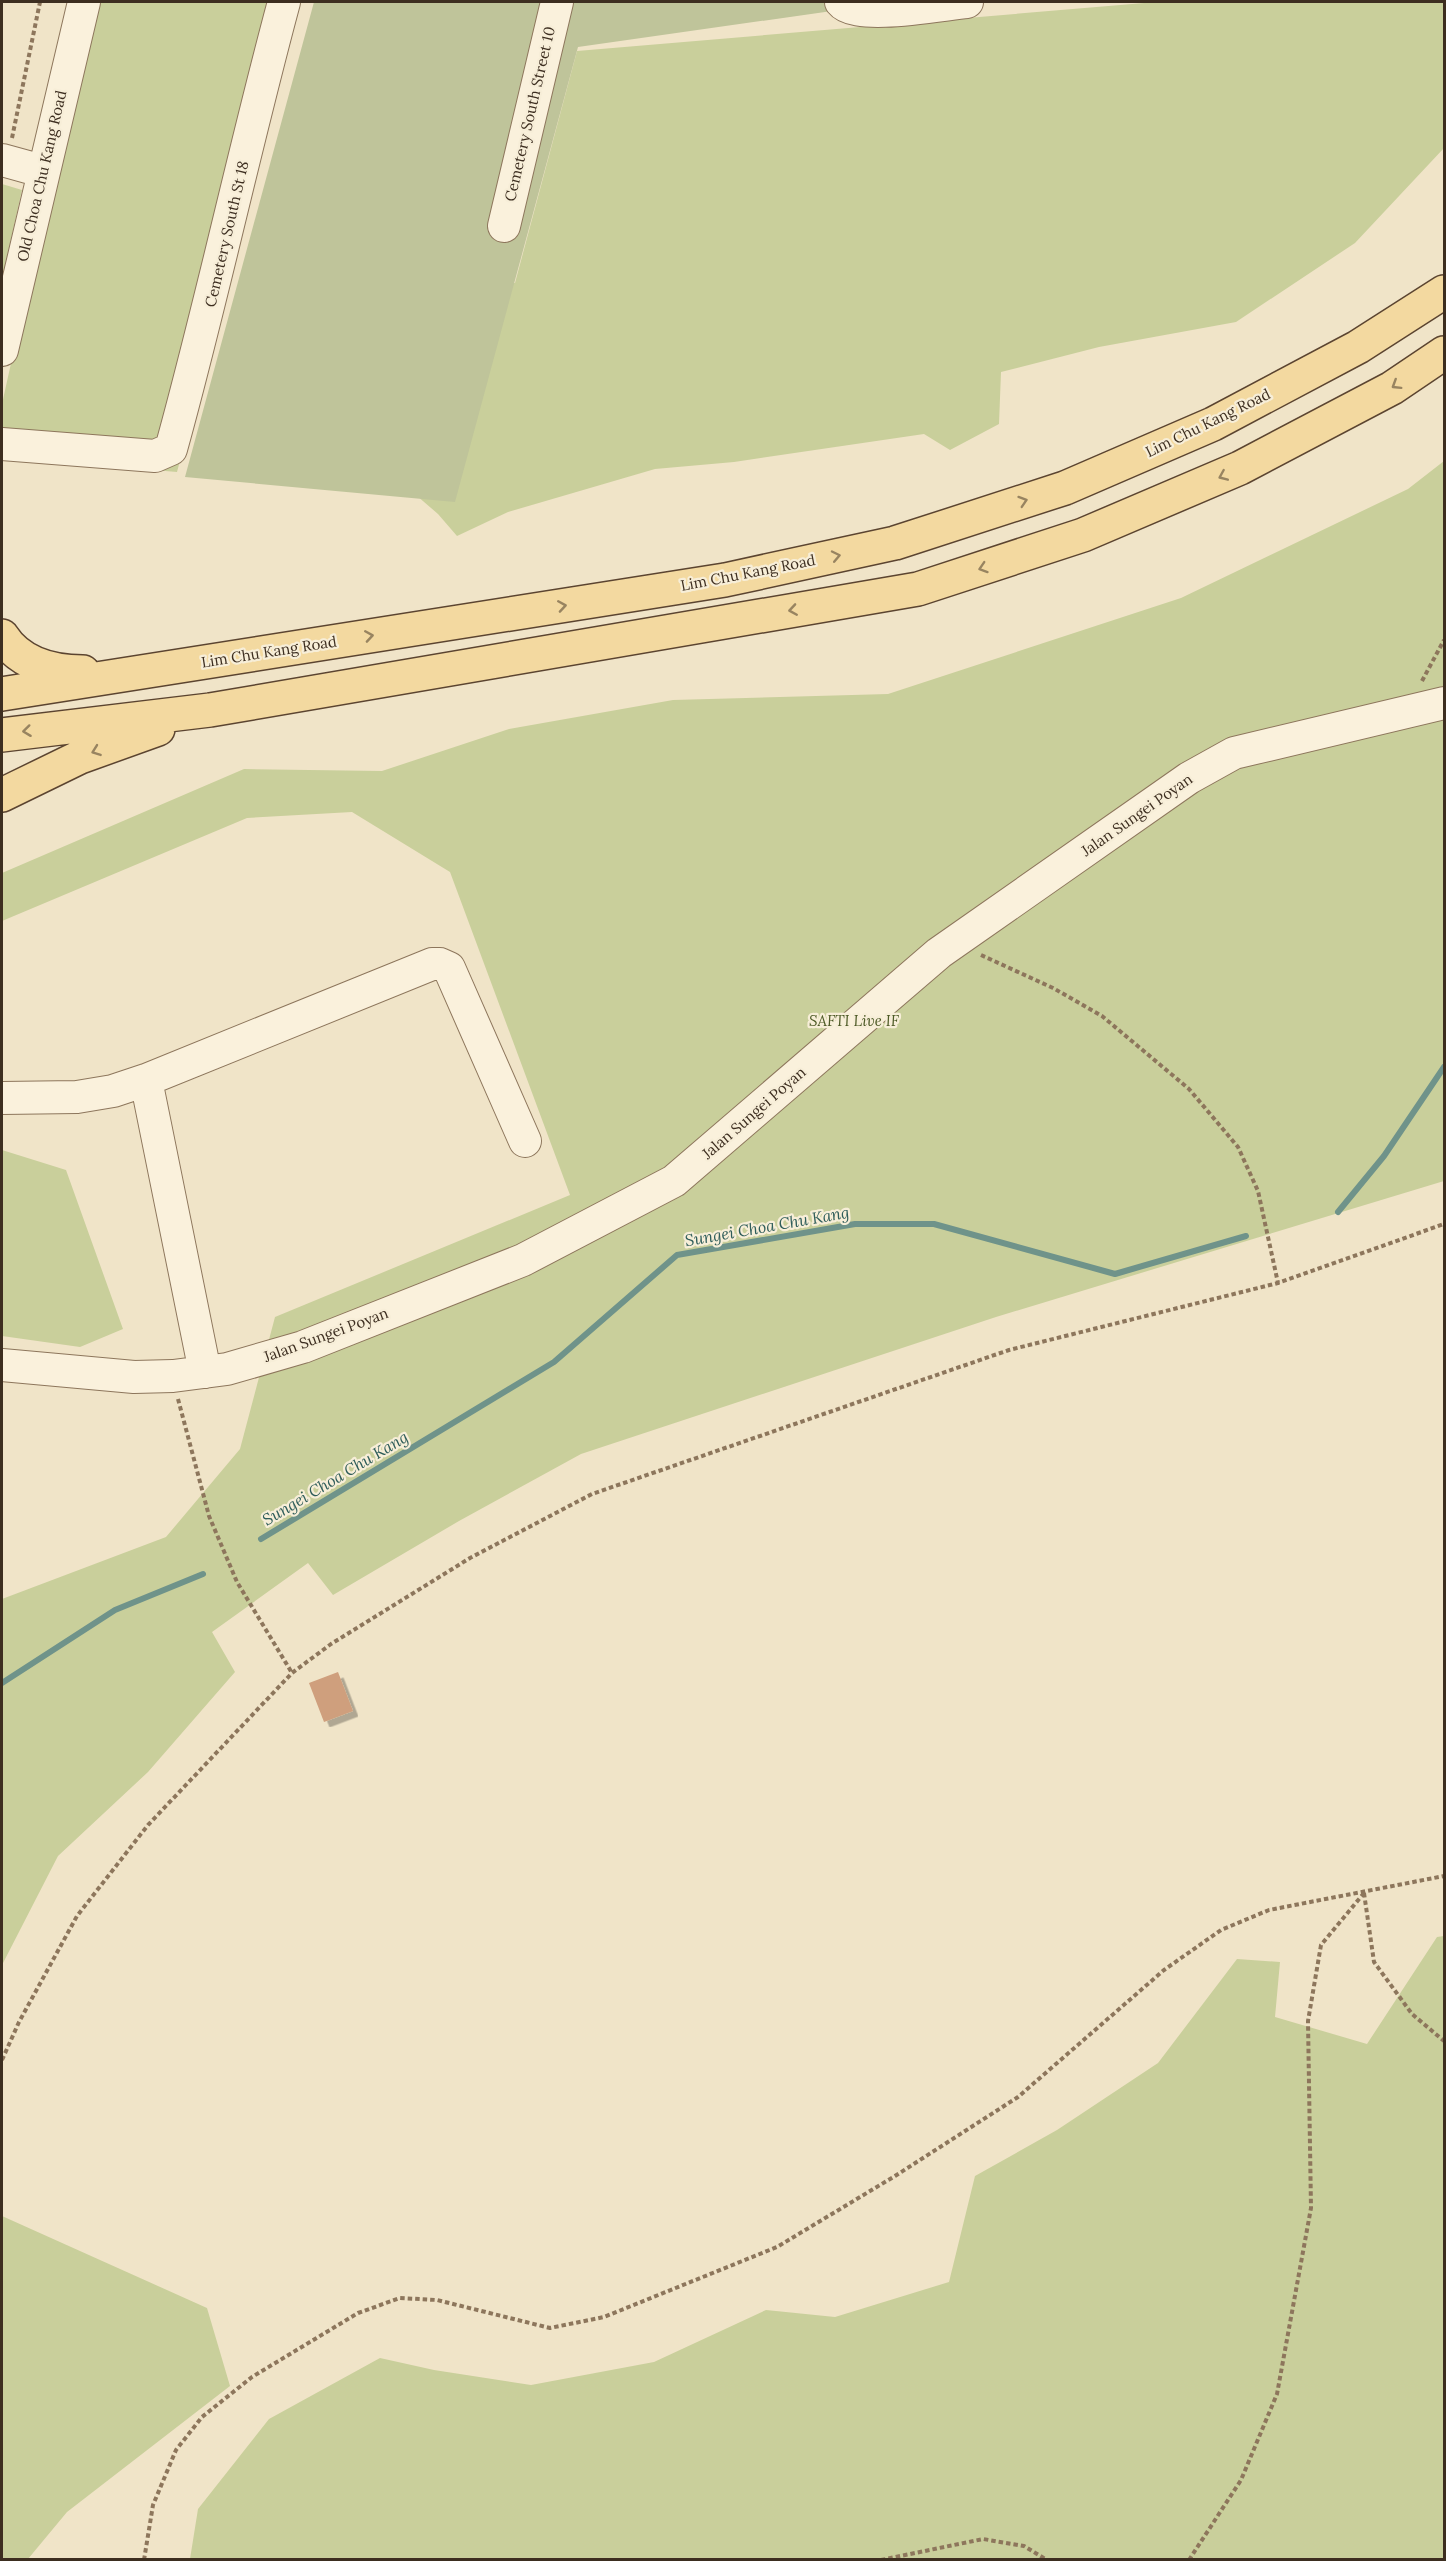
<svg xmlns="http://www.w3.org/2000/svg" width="1446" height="2561" viewBox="0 0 1446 2561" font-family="Lora,serif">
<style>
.green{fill:#c9cf9b}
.cemetery{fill:#bfc49a}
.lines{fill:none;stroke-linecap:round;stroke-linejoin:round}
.stream{stroke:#6f938a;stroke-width:6}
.building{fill:#cf9f7d;filter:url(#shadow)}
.minor-casing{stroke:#8d765c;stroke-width:34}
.major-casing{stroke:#5b4430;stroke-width:36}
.path{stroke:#8d765c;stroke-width:4;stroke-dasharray:4.5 3;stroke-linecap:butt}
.minor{stroke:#faf1dc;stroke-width:32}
.major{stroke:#f3d9a0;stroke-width:33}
.oneway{stroke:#988460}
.labels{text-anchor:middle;stroke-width:4.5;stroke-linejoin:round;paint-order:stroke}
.street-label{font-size:15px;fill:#3d2e20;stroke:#f7eed8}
.park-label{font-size:15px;font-style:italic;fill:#4d5a26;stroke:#f7eed8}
.water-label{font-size:16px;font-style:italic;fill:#2f5d5a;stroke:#f7eed8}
</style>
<defs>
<filter id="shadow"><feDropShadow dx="5.5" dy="5.5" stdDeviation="0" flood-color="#0004"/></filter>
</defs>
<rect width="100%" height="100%" fill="#f0e4c8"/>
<!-- green -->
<path class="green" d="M91,2h210l-124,470 -175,-15v-53z
M1156,2h288v146l-89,95 -119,79 -137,25 -98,25 -2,52 -49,26 -26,-16 -190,28 -79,7 -147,43 -51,24 -19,-22 -29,-25 -52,-207 158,1 62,-232z
M2,184l20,6 -20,89z
M1444,461v720l-448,136 -415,137 -122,67 -126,74 -25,-32 -96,69 23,40 -87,100 -90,84 -56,109v-366l164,-62 74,-88 35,-132 295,-122 -120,-323 -98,-60 -105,6 -245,103v-48l242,-104 138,2 127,-42 164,-29 215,-6 293,-96 227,-109z
M2,1150l64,20 57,159 -43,18 -78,-11z
M1444,1936v623h-1254l8,-50 71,-90 111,-61 54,12 97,15 123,-23 112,-52 69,7 114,-35 26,-106 82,-46 101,-67 79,-104 43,3 -5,55 92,27 70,-107z
M2,2216l205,92 23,78 -163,126 -39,47h-26z"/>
<!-- cemetery -->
<path class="cemetery" d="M314,2h581l-317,45 -123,455 -270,-25z"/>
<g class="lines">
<!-- stream -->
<path class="stream" d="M1338,1212l46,-56 60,-89
M261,1539l293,-177 123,-107 178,-31h79l181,50 131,-38
M2,1683l113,-73 88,-36"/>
</g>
<!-- building -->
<path class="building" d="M338,1672l15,39 -29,11 -15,-39z"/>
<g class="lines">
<!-- minor casing -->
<g class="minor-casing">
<path id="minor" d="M841,2c15,19 102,2 126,0
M2,160l40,11
M504,226l53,-224
M2,350l82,-348
M2,444l153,12 16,-7c41,-148 73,-299 113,-447
M146,1080l59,292
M2,1098l75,-1 36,-6 33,-11 286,-116h8l9,4 76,173
M2,1365l132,12 39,-1 54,-7 76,-22 220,-87 151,-79 265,-228 250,-175 45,-25 210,-50"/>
</g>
<!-- major casing -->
<g class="major-casing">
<path id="major" d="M2,636c18,28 49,36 81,36
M2,694l723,-114 170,-37 170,-55 148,-64 145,-77 86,-55
M2,735l208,-25 708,-121 165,-54 157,-67 152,-80 52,-35
M2,795l78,-38 78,-28"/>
</g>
<!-- path -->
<path class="path" d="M12,138l28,-136
M1422,681l22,-41
M981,955l72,33 49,28 87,73 49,58 20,44 20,92
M178,1399l31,117 28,66 55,91
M1364,1893l10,69 38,52 32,27
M2,2060l17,-38 58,-106 71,-91 144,-152 39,-29 139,-86 122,-64 417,-144 269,-67 166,-59
M144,2560l9,-55 23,-55 26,-33 50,-40 106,-64 42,-15 37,2 113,28 54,-11 173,-70 118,-71 123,-79 146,-127 57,-40 48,-20 175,-34
M881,2560l102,-21 41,7 23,14
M1189,2560l52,-80 36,-86 34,-186 -3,-187 13,-76 43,-52"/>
<!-- minor -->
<use href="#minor" class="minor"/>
<!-- major -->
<use href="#major" class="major"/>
</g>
<!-- one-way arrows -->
<defs><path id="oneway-chevron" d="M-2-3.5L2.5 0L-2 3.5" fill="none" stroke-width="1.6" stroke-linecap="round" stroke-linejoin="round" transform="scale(1.5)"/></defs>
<g class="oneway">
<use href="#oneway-chevron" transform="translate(1396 385) rotate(148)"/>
<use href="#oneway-chevron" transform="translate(1223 476) rotate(157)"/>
<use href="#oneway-chevron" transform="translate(1023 501) rotate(-18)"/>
<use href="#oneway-chevron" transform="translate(836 556) rotate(-12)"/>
<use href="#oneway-chevron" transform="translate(983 568) rotate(162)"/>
<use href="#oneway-chevron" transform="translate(562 606) rotate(-9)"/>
<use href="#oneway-chevron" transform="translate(793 610) rotate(171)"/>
<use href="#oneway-chevron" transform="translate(369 636) rotate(-9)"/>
<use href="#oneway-chevron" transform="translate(27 731) rotate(173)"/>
<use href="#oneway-chevron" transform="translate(96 751) rotate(160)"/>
</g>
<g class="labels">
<!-- street labels -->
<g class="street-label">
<text transform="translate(530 114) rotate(-77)" y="5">Cemetery South Street 10</text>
<text transform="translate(42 176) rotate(-77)" y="5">Old Choa Chu Kang Road</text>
<text transform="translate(227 234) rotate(-77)" y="5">Cemetery South St 18</text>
<text transform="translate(1208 423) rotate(-26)" y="5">Lim Chu Kang Road</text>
<text transform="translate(748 573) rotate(-11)" y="5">Lim Chu Kang Road</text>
<text transform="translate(269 652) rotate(-9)" y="5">Lim Chu Kang Road</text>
<text transform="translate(1137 815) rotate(-35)" y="5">Jalan Sungei Poyan</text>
<text transform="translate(754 1113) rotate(-41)" y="5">Jalan Sungei Poyan</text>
<text transform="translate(326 1335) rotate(-20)" y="5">Jalan Sungei Poyan</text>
</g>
<!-- park labels -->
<g class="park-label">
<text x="854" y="1026">SAFTI Live IF</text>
</g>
<!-- water labels -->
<g class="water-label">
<text transform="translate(767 1226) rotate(-10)" y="6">Sungei Choa Chu Kang</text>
<text transform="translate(335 1478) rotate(-31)" y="6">Sungei Choa Chu Kang</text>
</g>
</g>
<!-- border -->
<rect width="1446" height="2561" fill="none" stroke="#3d2e20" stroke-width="6"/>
</svg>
